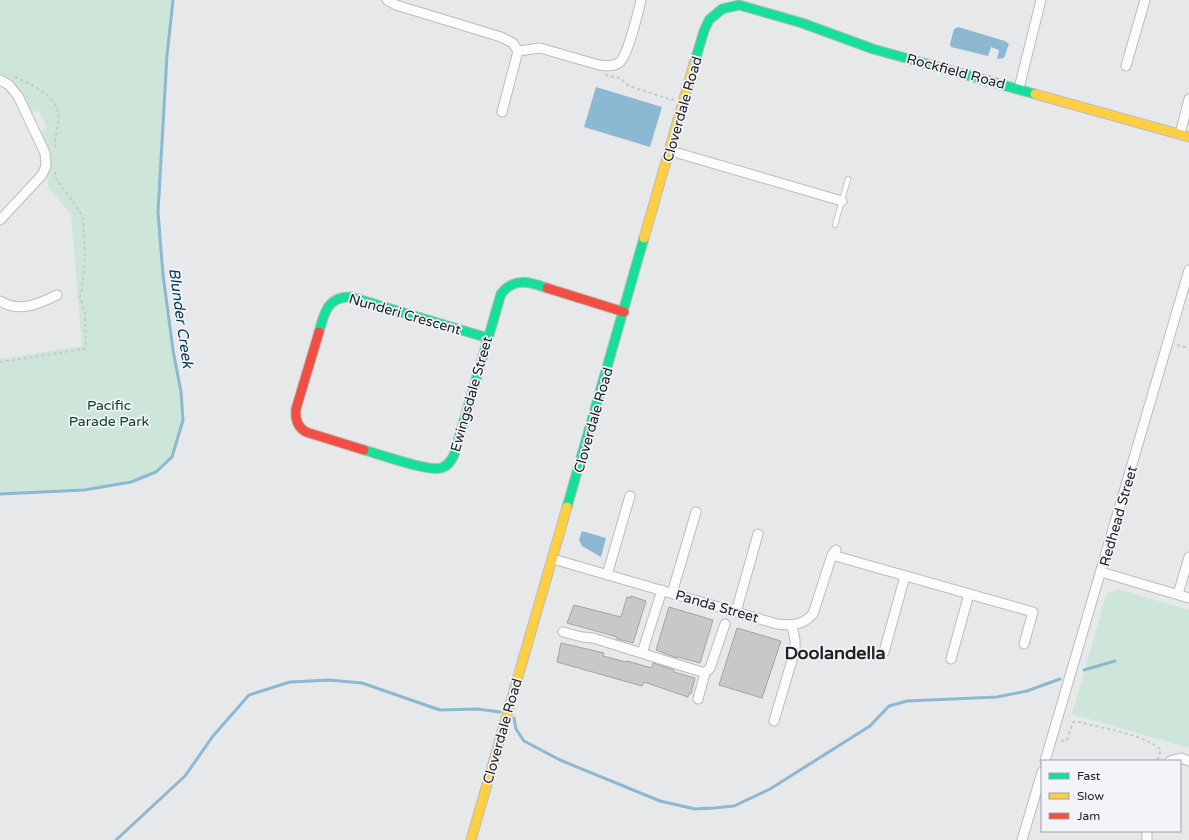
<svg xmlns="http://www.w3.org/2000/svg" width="1189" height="840" viewBox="0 0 1189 840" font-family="'Varela Round',sans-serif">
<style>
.green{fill:#cde6d9}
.water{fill:#8cb8d1}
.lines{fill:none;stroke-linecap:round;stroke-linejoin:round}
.stream{stroke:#8cb8d1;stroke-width:3}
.building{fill:#c8c8c8;stroke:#a3a3a4}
.lane-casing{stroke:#bbbcbe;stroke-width:6}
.street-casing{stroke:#bbbcbe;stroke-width:11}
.fast-casing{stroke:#bbbcbe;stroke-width:11}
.slow-casing{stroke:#bbbcbe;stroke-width:11}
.jam-casing{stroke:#bbbcbe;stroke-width:11}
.path{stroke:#c7c8c8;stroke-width:2;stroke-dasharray:3 3;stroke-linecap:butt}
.lane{stroke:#fbfcfc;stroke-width:4.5}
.street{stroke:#fbfcfc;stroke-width:9}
.fast{stroke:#16e098;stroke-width:9}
.slow{stroke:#ffcf43;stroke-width:9}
.jam{stroke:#f24e42;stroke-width:9}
.labels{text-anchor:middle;stroke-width:3.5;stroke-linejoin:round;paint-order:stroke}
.street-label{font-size:14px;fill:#212223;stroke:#f2f4f9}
.park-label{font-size:14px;fill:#0f422b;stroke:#f2f4f9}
.water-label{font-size:15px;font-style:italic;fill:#00374f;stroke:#f2f4f9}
.district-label{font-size:18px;font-weight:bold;fill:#212223;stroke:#f2f4f9}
</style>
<rect width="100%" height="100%" fill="#e6e8ea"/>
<!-- green -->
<path class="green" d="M0,0h173l-6,55 -9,157 5,63 10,75 8,42 2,28 -11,37 -16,15 -25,10 -47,8 -84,4v-135l82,-13 -11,-132 -23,-26v-10l3,-13 -1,-12 -11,-20 8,-5 -9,-18 -8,4 -30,-37z
M1118,589l71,21v138l-117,-34 35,-121z"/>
<!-- water -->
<path class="water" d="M958,27l47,14 4,3 -5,14 -7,1 2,-9 -8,-3 -3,9 -37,-9 -1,-3 4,-15z
M596,87l66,20 -12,40 -66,-20z
M582,531l24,7 -5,19 -19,-11 -3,-6z"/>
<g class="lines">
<!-- stream -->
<path class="stream" d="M0,494l84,-4 47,-8 25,-10 16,-15 11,-37 -2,-28 -8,-42 -10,-75 -5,-63 9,-157 6,-55
M1084,670l31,-9
M514,718l2,11 8,12 36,19 100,41 35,8 19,-1 20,-2 36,-17 100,-63 19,-20 18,-5 90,-4 30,-6 33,-12
M116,840l69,-64 28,-40 36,-41 41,-13 39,-2 33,3 78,27 37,-1 23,3"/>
</g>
<!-- building -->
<path class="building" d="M631,596l15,5 -13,42 -16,-4v-2l-3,-1 -47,-13 7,-18 47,12 6,-20 4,1z
M669,607l44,13 -13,43 -22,-6 -1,1 -21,-8z
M737,628l44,13 -19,57 -43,-13z
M561,643l43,10 -1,3 23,6 1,-1 25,7 1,-5 21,7v2l21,6 -4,16 -2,-1 -1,4 -44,-15 -2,4 -85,-24z"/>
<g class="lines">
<!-- lane casing -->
<g class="lane-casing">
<path id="lane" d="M835,225l13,-46"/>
</g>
<!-- street casing -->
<g class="street-casing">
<path id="street" d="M387,0l9,5 105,32 12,6 5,8
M518,51l22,-3 59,17c7,1 15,2 21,-3 8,-8 18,-49 21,-62
M1126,66l19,-66
M0,80l9,5 9,11 27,57 1,13 -4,9 -42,45
M1019,88l22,-88
M502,112l16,-61
M1180,134l9,-35
M671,151l171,50
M0,301c19,12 39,3 57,-6
M832,555l201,57 -9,32
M553,559l224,65c15,2 26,1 36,-10l19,-59 4,-5
M1101,572l88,26
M607,575l23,-79
M672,593l24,-81
M1178,594l11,-37
M736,612l22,-78
M563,632l19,5 11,1 112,35
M884,652l21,-76
M642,653l20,-63
M951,659l18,-65
M698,699l7,-26 5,-5 15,-44
M774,721l21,-71v-10l-3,-14
M1045,761l144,-491
M1170,761l11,-3 8,3
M1147,831v9
M1022,840l20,-68"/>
</g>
<!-- fast casing -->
<g class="fast-casing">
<path id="fast" d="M694,64l10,-33 5,-11 13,-11 17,-4 63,18 71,26 162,45
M319,332c5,-19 9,-36 32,-35l137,41
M364,450c16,4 64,22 77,18 7,-2 10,-7 13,-13l47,-161c13,-17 28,-12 46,-6
M567,507l77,-269"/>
</g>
<!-- slow casing -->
<g class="slow-casing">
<path id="slow" d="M1035,94l154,43
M644,238l50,-174
M471,840l96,-333"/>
</g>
<!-- jam casing -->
<g class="jam-casing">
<path id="jam" d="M547,288l77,24
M319,332l-23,77c-1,10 1,18 10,23l58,18"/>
</g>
<!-- path -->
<path class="path" d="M605,75l15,3 9,8 43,14 1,-2
M15,77c15,7 38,16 43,35 2,11 -4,25 -3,37
M1177,345l12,3
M0,362l84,-13 2,-2 -1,-34 -5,-16 2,-8 3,-34 -2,-36 -4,-9 -24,-33v-5
M1061,741l6,-1 6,-18h6c25,7 63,11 82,28l-4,11"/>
<!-- lane -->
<use href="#lane" class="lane"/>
<!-- street -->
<use href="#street" class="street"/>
<!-- fast -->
<use href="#fast" class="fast"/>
<!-- slow -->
<use href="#slow" class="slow"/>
<!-- jam -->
<use href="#jam" class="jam"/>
</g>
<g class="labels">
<!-- street labels -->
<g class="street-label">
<text transform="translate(956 71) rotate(15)" y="5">Rockfield Road</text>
<text transform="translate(682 109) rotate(-74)" y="5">Cloverdale Road</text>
<text transform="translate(405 314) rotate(16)" y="5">Nunderi Crescent</text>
<text transform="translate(471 394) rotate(-74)" y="5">Ewingsdale Street</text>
<text transform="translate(593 420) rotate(-74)" y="5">Cloverdale Road</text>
<text transform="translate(1118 516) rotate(-74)" y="5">Redhead Street</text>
<text transform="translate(717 606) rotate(16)" y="5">Panda Street</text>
<text transform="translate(502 731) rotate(-74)" y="5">Cloverdale Road</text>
</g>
<!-- park labels -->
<g class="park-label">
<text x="109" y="410">Pacific<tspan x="109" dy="16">Parade Park</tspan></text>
</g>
<!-- water labels -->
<g class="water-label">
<text transform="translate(181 318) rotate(82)" y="5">Blunder Creek</text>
</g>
<!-- district labels -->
<g class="district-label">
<text x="835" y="659">Doolandella</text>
</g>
</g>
<!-- legend -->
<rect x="1041" y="760" width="140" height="72" fill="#f2f4f9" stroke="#9ea0a3"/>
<rect x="1049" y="773" width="20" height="6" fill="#16e098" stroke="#9ea0a3"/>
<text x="1077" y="780" font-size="12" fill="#212223">Fast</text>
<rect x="1049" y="793" width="20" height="6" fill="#ffcf43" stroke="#9ea0a3"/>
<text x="1077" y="800" font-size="12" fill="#212223">Slow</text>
<rect x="1049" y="813" width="20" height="6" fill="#f24e42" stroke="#9ea0a3"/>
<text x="1077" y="820" font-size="12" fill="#212223">Jam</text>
</svg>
